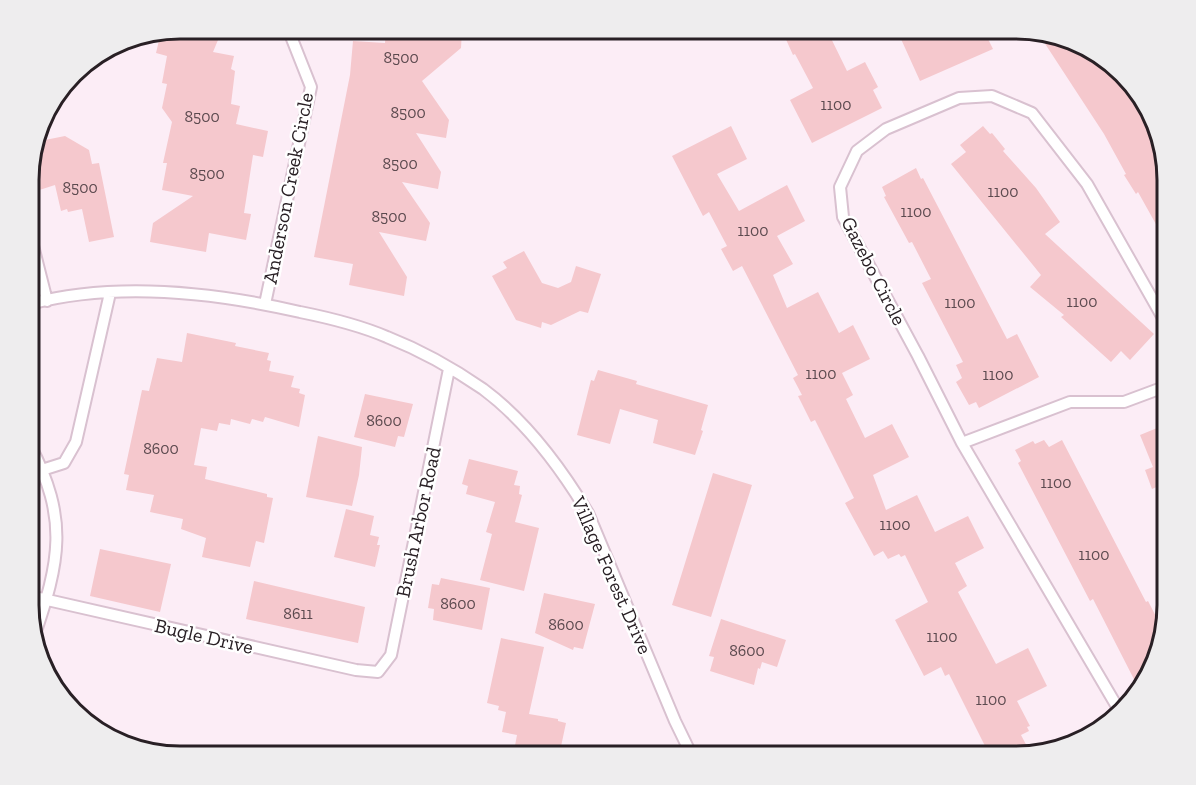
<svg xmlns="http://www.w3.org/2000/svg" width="1196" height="785" viewBox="0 0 1196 785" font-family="'Zilla Slab',serif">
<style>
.building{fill:#f5c8cd}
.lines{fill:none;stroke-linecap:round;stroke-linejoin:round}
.service-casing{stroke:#d9c1d0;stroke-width:14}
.service{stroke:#fff;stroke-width:10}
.labels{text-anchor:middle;stroke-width:5;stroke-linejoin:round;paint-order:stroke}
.number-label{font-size:16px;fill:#5c4a4f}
.street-label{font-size:20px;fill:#292025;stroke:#fff}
.rim{fill:none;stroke:#292025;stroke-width:3}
</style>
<rect width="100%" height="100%" fill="#fcedf6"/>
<!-- building -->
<path class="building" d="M180,28h43l-10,24 21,4 -3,13 4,2 -4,33 9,2 -4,18 32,7 -5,26 -10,-2 -9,58 7,1 -5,26 -37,-7 -3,19 -56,-10 3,-19 40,-27 -31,-6 5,-27h-4l9,-41 -10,-14 5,-24 -5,-1 5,-27 -11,-3 5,-21z
M386,28l76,2 -1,18 -39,33 27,39 -3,18 -30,-5 25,39 -3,17 -36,-7 28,41 -4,18 -47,-9 28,45 -3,19 -55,-11 4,-21 -39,-7 36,-182 3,-34 32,2z
M797,28h29l21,43 18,-9 13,25 -5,3 9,18 -70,35 -22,-43 23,-12 -18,-34 -2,1 -9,-20z
M924,28h48l3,7 9,-4 9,18 -73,32 -19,-42z
M1040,36l60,18 28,30 26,44 13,43v73l-29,-52 -2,2 -12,-19 2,-1 -22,-40z
M731,126l16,33 -30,15 22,37 48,-26 18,36 -28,15 16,28 -20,11 14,33 31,-16 21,41 14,-8 17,34 -28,14 11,22 -7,4 19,39 27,-14 17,33 -36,18 13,35 31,-15 18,37 33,-16 16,32 -29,15 12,23 -9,6 38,72 32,-16 19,38 -30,15 13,25 -3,1 2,4 -8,4 10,19 -6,2h-35l-41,-82 -4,2 -4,-9 -17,9 -29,-56 33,-18 -23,-47 -4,2 -2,-3 -11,5 -5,-8 -9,5 -29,-53 9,-5 -39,-78 -4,2 -13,-26 4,-1 -9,-17 5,-3 -56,-109 -9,5 -12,-22 6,-3 -18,-34 -6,4 -31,-60z
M983,126l7,8 2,-1 13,16 -2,2 33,37 24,34 -15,12 109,100 -24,26 -9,-9 -10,11 -50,-45 3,-2 -34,-28 11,-12 -90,-111 15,-12 -6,-7z
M65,136l24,14 3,14 7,-1 15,74 -25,5 -7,-33 -14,3 -1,-3 -6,2 -6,-26 -25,8v-32l5,-19z
M916,168l5,11 2,-1 84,161 10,-5 22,43 -60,31 -3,-6 -7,3 -13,-23 6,-4 -6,-13 7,-3 -41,-79 9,-4 -19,-37 -3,1 -25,-46 2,-1 -4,-9z
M524,251l18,32 16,5 13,-6 5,-16 25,8 -13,39 -8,-2 -29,14 -9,-3 -1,6 -25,-8 -24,-44 15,-8 -4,-6z
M187,333l49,10 -1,3 34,7 -2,7 4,1 -2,10 25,5 -3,11 9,2 -1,4 6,2 -6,32 -34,-10 -2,5 -11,-3 -2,5 -19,-5 -1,6 -11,-2 -2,8 -16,-3 -7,37 13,2 -2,12 62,15v3l6,1 -9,45 -8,-2 -6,26 -48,-10 4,-19 -25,-9 2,-10 -33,-7 4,-17 -28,-5 3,-15 -5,-1 18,-84 7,1 8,-33 25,4z
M598,370l39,11 -1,3 72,21 -7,25 2,1 -8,24 -42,-12 5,-23 -38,-11 -10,35 -33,-9 14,-55 3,1z
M365,394l48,10 -9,33 -6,-1 -3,11 -41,-10z
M1167,424v77l-6,-16 -9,4 -7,-19 8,-3 -13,-32z
M318,436l44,11 -3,28 -7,31 -46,-9z
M1044,440l5,7 13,-7 84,162 2,-1 14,27 -22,63 -47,-92 -3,2 -72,-138 3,-2 -6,-11 18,-9 2,3z
M469,459l49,12 -4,14 6,1 -1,8 3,1 -7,27 24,6 -15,63 -44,-11 12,-46 -6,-2 9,-30 -29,-8 2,-8 -6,-2z
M713,473l39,12 -41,132 -39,-12z
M346,509l28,7 -4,19 9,2 -2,8h3l-5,22 -41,-10z
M100,549l71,15 -11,48 -70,-16z
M441,578l49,10 -8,42 -49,-10 1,-11 -6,-1 4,-24 7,1z
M254,581l111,26 -7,36 -112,-24z
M544,593l51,11 -12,45 -9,-2 -1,3 -38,-17z
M721,619l65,21 -9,27 -15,-5 -2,7 -2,-1 -4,17 -44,-14 4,-14 -5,-1z
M501,638l43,9 -15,67 29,5v2l8,2 -7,33h-17l-28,-5 3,-16 -15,-3 4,-20 -8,-2 1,-4 -12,-3z"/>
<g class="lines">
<!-- service casing -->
<g class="service-casing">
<path id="service" d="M30,234l17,67
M30,304c87,-23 183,-12 270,8 30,6 59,13 87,25 33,13 67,32 96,52 43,32 78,79 105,124l87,208 17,35
M265,304l46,-217 -19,-48
M962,443l108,-41h54l43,-16
M30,445c39,74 30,116 4,192
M42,470l22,-7 12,-21 34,-149
M30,596l326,74 22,2 13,-17 58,-286
M1119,710l-157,-267 -44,-87 -75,-139 -3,-30 17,-36 29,-22 73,-31 33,-2 40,17 55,71 80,141"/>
</g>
<!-- service -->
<use href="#service" class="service"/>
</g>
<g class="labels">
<!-- number labels -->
<g class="number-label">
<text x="401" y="63">8500</text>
<text x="836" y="110">1100</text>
<text x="408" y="118">8500</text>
<text x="202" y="122">8500</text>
<text x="400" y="169">8500</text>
<text x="207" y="179">8500</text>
<text x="80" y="193">8500</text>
<text x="1003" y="197">1100</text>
<text x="916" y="217">1100</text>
<text x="389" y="222">8500</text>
<text x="753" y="236">1100</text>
<text x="1082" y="307">1100</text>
<text x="960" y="308">1100</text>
<text x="821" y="379">1100</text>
<text x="998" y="380">1100</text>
<text x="384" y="426">8600</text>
<text x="161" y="454">8600</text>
<text x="1056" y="488">1100</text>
<text x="895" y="530">1100</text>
<text x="1094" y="560">1100</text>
<text x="458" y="609">8600</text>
<text x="298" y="619">8611</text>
<text x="566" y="630">8600</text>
<text x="942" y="642">1100</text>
<text x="747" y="656">8600</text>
<text x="991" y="705">1100</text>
</g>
<!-- street labels -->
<g class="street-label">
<text transform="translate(288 188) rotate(-79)" y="7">Anderson Creek Circle</text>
<text transform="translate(874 271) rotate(63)" y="7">Gazebo Circle</text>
<text transform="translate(418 522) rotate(-78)" y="7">Brush Arbor Road</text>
<text transform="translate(612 575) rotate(66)" y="7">Village Forest Drive</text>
<text transform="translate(204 636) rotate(13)" y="7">Bugle Drive</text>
</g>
</g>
<!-- crop -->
<path d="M0 0H1196V785H0ZM180 39H1016A141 141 0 0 1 1157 180V605A141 141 0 0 1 1016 746H180A141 141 0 0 1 39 605V180A141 141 0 0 1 180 39Z" fill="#eeedee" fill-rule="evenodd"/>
<path class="rim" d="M180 39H1016A141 141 0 0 1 1157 180V605A141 141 0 0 1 1016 746H180A141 141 0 0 1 39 605V180A141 141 0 0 1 180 39Z"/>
</svg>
